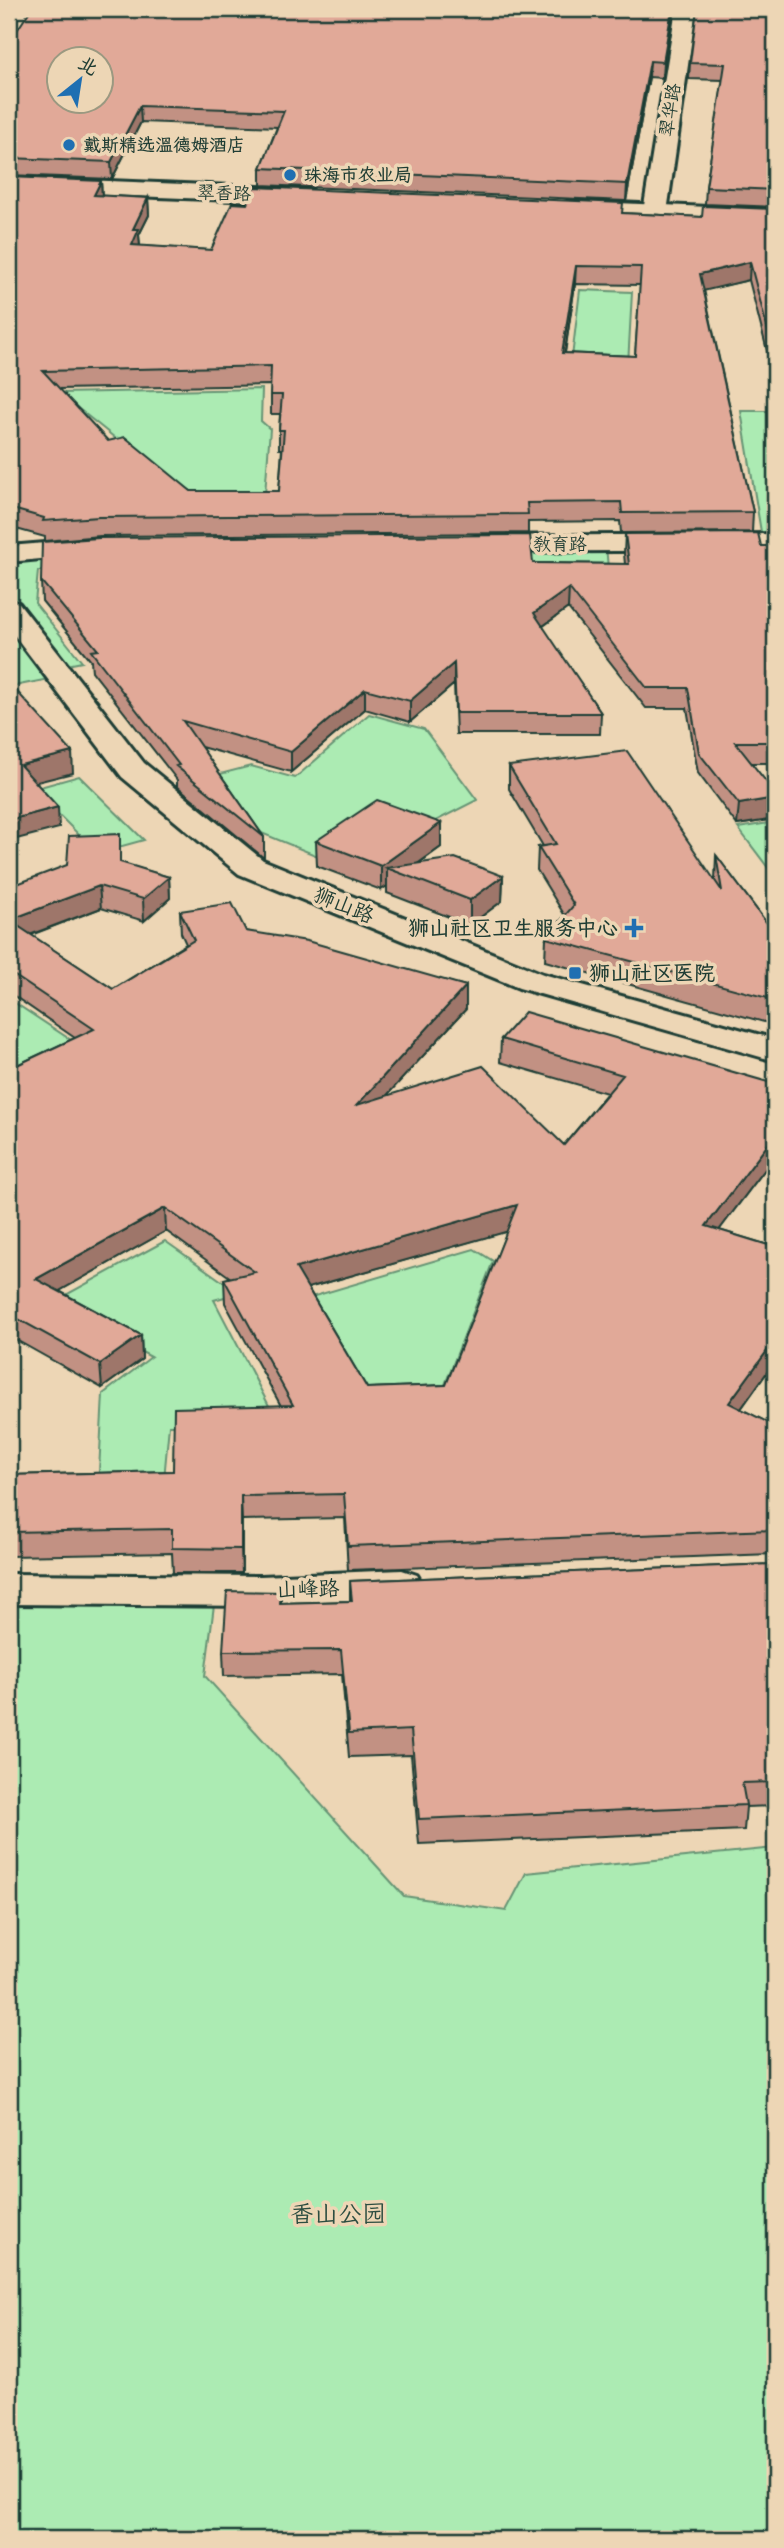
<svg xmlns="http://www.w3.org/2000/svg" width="784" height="2548" viewBox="0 0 784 2548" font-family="Mynerve,'LXGW WenKai TC',sans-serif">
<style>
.green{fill:#acebb3;stroke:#669474;stroke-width:2}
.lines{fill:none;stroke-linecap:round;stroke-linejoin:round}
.minor-casing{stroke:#1f3d34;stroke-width:6}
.tertiary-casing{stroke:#1f3d34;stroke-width:6}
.secondary-casing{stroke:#1f3d34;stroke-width:6}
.minor{fill:#edd6b5;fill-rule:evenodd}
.tertiary{fill:#edd6b5;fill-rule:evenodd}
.secondary{fill:#edd6b5;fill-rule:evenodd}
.wall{fill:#c29183;stroke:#1f3d34;stroke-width:2;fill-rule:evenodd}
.shaded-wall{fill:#9e766a;stroke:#1f3d34;stroke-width:2}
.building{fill:#e1a998;stroke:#1f3d34;stroke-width:2;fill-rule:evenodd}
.poi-dot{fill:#1f6fb2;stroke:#edd6b5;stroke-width:2.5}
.labels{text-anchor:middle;stroke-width:7;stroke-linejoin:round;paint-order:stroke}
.far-street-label{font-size:18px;fill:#1f3d34;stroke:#edd6b5}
.far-poi-label{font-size:18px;font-weight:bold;fill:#1f3d34;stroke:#edd6b5;text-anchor:start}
.street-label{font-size:21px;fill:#1f3d34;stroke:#edd6b5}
.poi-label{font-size:21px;font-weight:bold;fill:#1f3d34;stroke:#edd6b5;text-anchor:end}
.near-park-label{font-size:24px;fill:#2d4e41;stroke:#edd6b5}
</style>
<rect width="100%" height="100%" fill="#edd6b5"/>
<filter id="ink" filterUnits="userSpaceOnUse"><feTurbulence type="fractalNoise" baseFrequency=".0143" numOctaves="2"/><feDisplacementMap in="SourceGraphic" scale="14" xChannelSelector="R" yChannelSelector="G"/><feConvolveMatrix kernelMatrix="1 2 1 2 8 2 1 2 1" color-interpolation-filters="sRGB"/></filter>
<g filter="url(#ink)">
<!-- green -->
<path class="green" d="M580,290l52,2 -4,73 -57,1z
M262,389l-1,32 9,8 -6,78h-63l-142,-114z
M741,411h34v127h-13z
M606,546l3,33 -143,-9 -428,1 -3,32 47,59 -20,4 -53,-66v-43l89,-7z
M9,620l45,58 -45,9z
M369,714l55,15 53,71 -65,33 -92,24 -66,-27 -38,-55 35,-9 44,12z
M79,776l65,64 -47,13 -64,-64z
M775,822v55l-37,-49z
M9,999l207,137 -207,-60z
M165,1241l74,52 -25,7 63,121 -108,4 -6,65 -65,1 5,-97 48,-37 -100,-54z
M474,1249l19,12 -54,139 -64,4 -64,-107z
M215,1597l-10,79 199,220 102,15 20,-38 249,-25v691h-766v-941z"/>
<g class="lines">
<!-- minor casing -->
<g class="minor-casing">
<path id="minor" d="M19,9h20l-23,36 -7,2v-22z
M676,9h20l-29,203 -4,5h-16l-4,-5z
M402,1570l15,5 6,10 -6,10 -15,5 -141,6 -252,-2v-30l252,2z"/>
</g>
<!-- tertiary casing -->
<g class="tertiary-casing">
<path id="tertiary" d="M775,534v16l-295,2 -10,-2 -4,-6 4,-6 10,-2z
M94,539l10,2 4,6 -4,6 -95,9v-16z
M9,600l10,3 125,160 119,97 280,114 232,65v22l-256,-73 -280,-114 -117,-97 -113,-149z"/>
</g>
<!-- secondary casing -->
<g class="secondary-casing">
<path id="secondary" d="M9,177l296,12 8,2 3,5 -3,5 -8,2 -296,-12z
M571,201l204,9v14l-212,-11 -4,-5 4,-5z"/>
</g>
<!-- minor -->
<use href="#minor" class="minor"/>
<!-- tertiary -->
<use href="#tertiary" class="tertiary"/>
<!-- secondary -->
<use href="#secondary" class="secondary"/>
</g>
<!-- wall -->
<path class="wall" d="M673,9l-11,69 -13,-1 -23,124 -365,-16v-17l16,-41 -136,-5 -29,57 -103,-4v-141l7,-2z
M775,9v199v-1l-70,-3 1,-17 17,-107 -34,-1 1,-16z
M9,177l92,4 1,15 46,2 1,17 -10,20 1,11 71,4 412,-37 79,4 73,-8v173l-26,-102 -45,10 49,222 -1,20 -131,1 -1,-12 -92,1v11l-428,3 -55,5v-4l-36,-10zM575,284l65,1 -5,71 -70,-3zM271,385v29h9l-1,16v19h3l-3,42h-88l-83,-50 -49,-52z
M625,534l136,12h14v217h-24l24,30v26l-38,6 -39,-52 -11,-65h-41l-78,-100 -26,19 59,86 -1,21h-144l-2,-50 -44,38 -45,-13 -74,63 -90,-25 63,90v21l-87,-72v-6l-85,-109 -1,-10 -49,-60 -1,-20 492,-18 92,1 -1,-10z
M509,766l206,114 1,-25 59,79v91l-230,-64 1,-23 19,-22 -28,-46 1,-23 5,-1 -34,-57z
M441,823v24l-23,17 85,12 -1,25 -32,24 -83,-32v-7l-6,4 -64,-24 -1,-25z
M121,863l48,14 1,21 -26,23 -43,-13 -70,27 82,54 73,-45 -5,-11 -1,-22 66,20 220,55v23l-80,87 178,49 43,-52 -107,-31 1,-23 274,45v72l-56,74 56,17v114l-34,48 34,17v128l-427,16 -3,-52 -103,2v53h-69l-1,-20 -163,3v-81l164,-4 108,-65 -56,-103 -1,-24 7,-1 -65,-47 -107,60 82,44 1,24 -40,29 -93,-52v-276l8,5 58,-27 -64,-44 -2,1v-108zM507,1231l-61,154 -79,3 -59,-100z
M775,1564v242l-29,1 -2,23 -325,14 -8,-89 -62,2 -7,-83 -118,2 -1,-25 58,-59v11l69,-2v-20z"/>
<!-- shaded-wall -->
<path class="shaded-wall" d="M9,9h8l-8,12z
M672,9h1l-11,69 1,-16z
M650,61l-1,16 -23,124 1,-17z
M140,106l1,16 -29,57 -1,-17z
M101,181l1,17 -8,-3z
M148,198l1,17 -10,20 1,12 -8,-2 1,-16z
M750,262l-1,18 -50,12 1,-18z
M576,266l-1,18 -13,87v-18z
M569,588l-1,20 -35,25 1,-20z
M454,663v21l-44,38v-21z
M365,689v20l-74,63v-20z
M72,752l1,21 -52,13 -1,-21z
M775,798v21l-38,6 2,-21z
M58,807l1,21 -50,13v-21z
M441,823v24l-38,27 -16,-6v18l-6,4v-24z
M503,876l-1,25 -32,24v-25z
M169,877l1,21 -26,23 -1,-22z
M99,886l2,22 -90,34 -2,-22z
M9,972l2,22 -2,1z
M466,986v23l-109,119v-23z
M775,1135v21l-70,93 1,-23z
M517,1205l-1,24 -219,62 -1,-23z
M165,1208l1,23 -128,72 -2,-24z
M141,1335l1,24 -40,29 -2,-24z
M775,1340v21l-47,66 1,-24z
M241,1496l1,24v53l-1,-24z"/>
<!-- building -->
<path class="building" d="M31,9h641l-9,53 -13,-1 -23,123 -366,-16 23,-57 -144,-5 -29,56 -102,-4v-124l7,-2zM60,60h42v42h-42z
M697,9h78v181l-69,-3 19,-123 -35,-1z
M9,177l92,4 -7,14 54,3 -15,31h6l-7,16 79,5 21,-47 15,1 7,-17 369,16 -1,10 80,4 1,-11 72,3v149l-25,-96 -50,12 53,238 -131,1 -1,-11 -94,1 1,11 -429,3 -56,4 1,-3 -35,-10zM576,266l65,1 -6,89 -73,-3zM271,366l-1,29h12l-3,35h5l-5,61h-88l-66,-54 -17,4 -65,-70z
M758,533l3,13h14v196h-40l40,51v5l-36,6 -40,-51 -11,-65h-41l-78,-100 -35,25 67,100h-145l-2,-50 -44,38 -45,-12 -74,63 -108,-31 81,116 -88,-71 3,-1 -88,-114 7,-1 -57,-69 1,-39 57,-4 431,-3 3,28 96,1 -4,-30z
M9,686h3l60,66 -52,13 38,42 -49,13z
M627,751l95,140 -6,-36 59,79v66l-229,-62 28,-33 -36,-58 18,-3 -47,-78z
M377,800l64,23 -60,43 -65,-25z
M120,834v28l49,15 -26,22 -44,-13 -90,34 104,69 81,-49 -14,-29 52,-8 14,28 61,10 159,45 -109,119 126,-39 81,79 59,-70 -122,-36 24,-27 250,72v51l-69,91 69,21v93l-46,63 46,23v104l-427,16 -4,-52 -103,2v53l-69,-1v-19l-163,3v-57l164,-4 1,-63 119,-3 -69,-126 31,-7 -90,-64 -129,71 105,56 -41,29 -91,-50v-254l8,5 77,-36 -85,-57v-85l58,-22 2,-29zM517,1205l-71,180 -79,3 -71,-120z
M455,858l48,18 -33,24 -83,-32z
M775,1564v218l-33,1 4,22 -327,14 -8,-89 -62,3 -8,-83 -118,1 4,-60 54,1 -1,11 72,-2 -2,-20z"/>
</g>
<!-- markers -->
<g class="poi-dot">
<circle cx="69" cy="145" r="7"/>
<circle cx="290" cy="175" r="7"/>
<path d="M630.5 917.5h7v7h7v7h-7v7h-7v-7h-7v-7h7z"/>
<rect x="568" y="966" width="14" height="14" rx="3.5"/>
</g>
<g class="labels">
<!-- far-street labels -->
<g class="far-street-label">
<text transform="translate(670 110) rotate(-81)" y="6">翠华路</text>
<text transform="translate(224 193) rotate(2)" y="6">翠香路</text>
<text x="560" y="550">教育路</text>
</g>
<!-- far-poi labels -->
<g class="far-poi-label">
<text x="83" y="151">戴斯精选温德姆酒店</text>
<text x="304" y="181">珠海市农业局</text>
</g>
<!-- street labels -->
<g class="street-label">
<text transform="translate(344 905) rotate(22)" y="7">狮山路</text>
<text transform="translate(308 1589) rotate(-2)" y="7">山峰路</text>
</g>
<!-- poi labels -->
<g class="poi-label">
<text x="618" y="935">狮山社区卫生服务中心</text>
<text x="589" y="980" text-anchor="start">狮山社区医院</text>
</g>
<!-- near-park labels -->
<g class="near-park-label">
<text x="338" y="2222">香山公园</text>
</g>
</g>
<!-- margin -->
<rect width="784" height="2548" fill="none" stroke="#edd6b5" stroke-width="35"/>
<rect x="18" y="18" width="749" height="2513" fill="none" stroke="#1f3d34" stroke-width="2.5" filter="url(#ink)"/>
<!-- north arrow -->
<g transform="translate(80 80) rotate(30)"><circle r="33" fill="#edd6b5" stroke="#9b9981" stroke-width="2"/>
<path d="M0-5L12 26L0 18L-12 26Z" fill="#1f6fb2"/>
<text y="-10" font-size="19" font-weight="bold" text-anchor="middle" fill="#1f3d34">北</text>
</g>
</svg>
